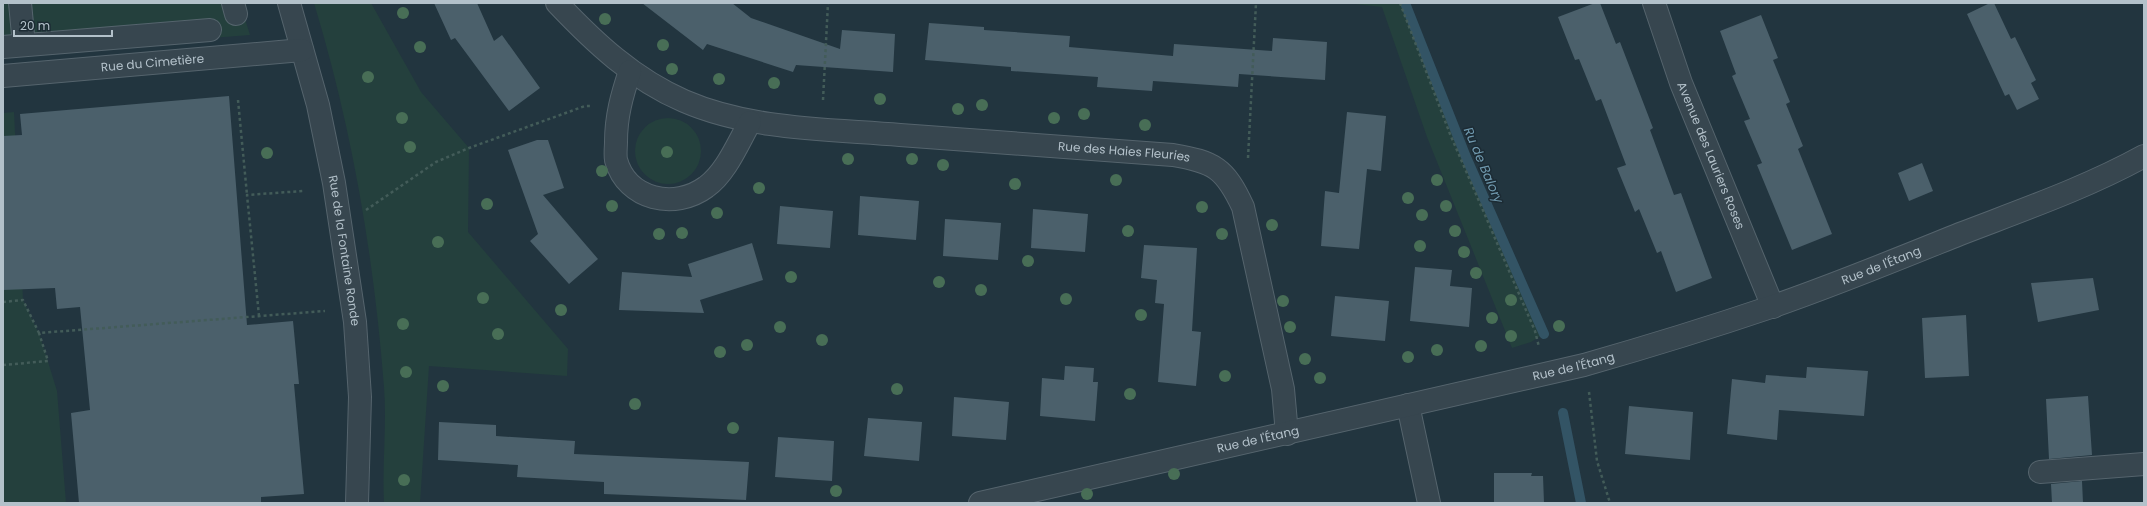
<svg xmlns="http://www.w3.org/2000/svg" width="2147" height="506" viewBox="0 0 2147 506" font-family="Poppins,sans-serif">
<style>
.green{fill:#24403d}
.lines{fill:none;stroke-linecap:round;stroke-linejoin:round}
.stream{stroke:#335465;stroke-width:10}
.building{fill:#4b606b}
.minor-casing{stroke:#55646d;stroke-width:24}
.path{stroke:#435c59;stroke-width:2.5;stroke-dasharray:3 3;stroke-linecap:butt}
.minor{stroke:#37464f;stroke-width:22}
.tree{fill:#486e56}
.labels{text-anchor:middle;stroke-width:3;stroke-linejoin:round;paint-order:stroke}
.street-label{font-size:12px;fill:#b3c1ca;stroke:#1c2b34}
.water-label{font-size:13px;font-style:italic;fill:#709aaf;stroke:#1c2b34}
</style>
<rect width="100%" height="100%" fill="#22353f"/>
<!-- green -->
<path class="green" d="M3,3h237l10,32 -247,19z
M314,3h57l50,89 48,56 -1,84 100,117 -1,27 -138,-10 -9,137 -36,-1c-2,-38 3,-77 0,-115 -10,-130 -32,-259 -70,-384z
M1346,3h59l61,154 78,177 -13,8 -19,6 -85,-211 -45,-130z
M14,112l9,188 17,36 17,55 9,112h-63v-390z
M635 151a33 33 0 1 1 66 0a33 33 0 1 1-66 0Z"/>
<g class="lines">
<!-- stream -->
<path class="stream" d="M1405,3l61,154 78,177
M1563,413l18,90"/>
</g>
<!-- building -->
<path class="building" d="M434,3h43l17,38 8,-6 38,53 -31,23 -54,-73 -4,2z
M642,3h90l19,15 89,31 2,-19 53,4 -2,38 -97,-7 -3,7 -86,-28 -4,6z
M1595,3h5l16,41 4,-2 33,86 -3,2 24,65 7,-2 31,85 -36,14 -15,-41 -4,2 -18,-44 -4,3 -18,-44 9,-3 -25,-66 -5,2 -17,-42 -4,1 -17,-43z
M1990,3h4l17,36 4,-2 21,43 -5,3 8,16 -22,11 -8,-16 -4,2 -38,-82z
M1761,15l17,43 -5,2 17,42 -4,2 17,42 -5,3 34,85 -40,16 -35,-85 5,-2 -18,-42 6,-2 -18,-43 4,-2 -16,-43z
M929,23l55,4v3l86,6 -1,11 104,9 1,-12 98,7 1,-13 54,4 -2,38 -86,-6 -1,13 -85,-6 -1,10 -55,-4 1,-10 -87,-6v-4l-86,-7z
M229,96l18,229 46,-4 6,63h-5l10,110 -43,3v6h-182l-8,-90 19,-3 -10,-103 -23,2 -2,-21 -52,2v-154l19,-1 -2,-21z
M1347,112l39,4 -5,55 -14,-2 -8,80 -38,-3 4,-55 14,2z
M537,140h11l16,48 -21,7 55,64 -29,25 -39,-43 8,-7 -30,-84z
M1922,163l11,28 -24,10 -11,-28z
M860,196l59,5 -3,39 -58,-5z
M780,206l53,5 -3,37 -53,-4z
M1033,209l55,5 -3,38 -54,-4z
M945,219l56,4 -3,37 -55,-4z
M752,243l11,37 -63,20 4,13 -85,-3 3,-38 70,5 -4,-13z
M1144,245l53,3 -5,83 9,1 -5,54 -38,-4 6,-78 -9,-1 2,-23 -16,-2z
M1415,267l37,3 -2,16 22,2 -3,39 -59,-6z
M2093,278l6,32 -61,12 -7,-39z
M1335,296l54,5 -4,40 -54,-5z
M1966,315l3,61 -44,2 -3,-60z
M1065,366l29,2 -1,14h5l-3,39 -55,-5 2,-38 22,2z
M1807,367l61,4 -4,45 -85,-6 -2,30 -50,-6 5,-55 33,4 1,-8 40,3z
M2088,396l4,59 -43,4 -3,-60z
M954,397l55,5 -3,38 -54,-4z
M1629,406l64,6 -3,48 -65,-6z
M868,418l54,4 -3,39 -55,-5z
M439,422l57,3v11l79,5 -1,13 175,8 -3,38 -142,-6v-12l-87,-5 1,-12 -80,-5z
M778,437l56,4 -2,40 -57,-4z
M1494,473h38l-1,3h12l1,27h-50z
M2082,481l1,22h-31l-1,-19z"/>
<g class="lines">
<!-- minor casing -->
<g class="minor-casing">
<g id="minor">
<path d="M20,3l4,42"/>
<path d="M233,3l3,11"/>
<path id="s1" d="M289,3l29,102 16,78 21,139 5,75 -3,106"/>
<path id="s2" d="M557,3c37,39 76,76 127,98 67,29 144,28 216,34 91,6 182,13 273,20 41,7 52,13 70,52l40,182 4,45"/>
<path id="s3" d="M1654,3l27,80 92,224"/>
<path d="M3,47l207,-17"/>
<path d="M630,71c-8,24 -14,45 -14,71 0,5 -1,12 0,18 11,40 59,50 90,27 20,-14 32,-44 44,-65"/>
<path id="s4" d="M3,76l299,-26"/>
<path d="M1408,405l21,98"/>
<path d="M2040,472l104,-8"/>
<path id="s5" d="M980,503l604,-138c63,-18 125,-37 187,-58 64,-22 127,-48 189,-73 62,-24 126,-46 184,-78"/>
</g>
</g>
<!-- path -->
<path class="path" d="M1400,3l50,131 85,197 4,16
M238,100l9,95
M823,100l5,-97
M1248,158l8,-155
M366,210l70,-48 33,-14 116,-42h7
M3,302l20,-2 16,33 286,-22
M259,316l-12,-121 56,-4
M3,365l45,-4 -9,-28
M1589,392l8,69 13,42"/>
<!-- minor -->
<use href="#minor" class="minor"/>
</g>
<!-- trees -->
<g class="tree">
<circle cx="403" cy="13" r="6"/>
<circle cx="605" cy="19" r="6"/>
<circle cx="663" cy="45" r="6"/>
<circle cx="420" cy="47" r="6"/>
<circle cx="672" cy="69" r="6"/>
<circle cx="368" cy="77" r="6"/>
<circle cx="719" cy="79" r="6"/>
<circle cx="774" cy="83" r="6"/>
<circle cx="880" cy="99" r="6"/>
<circle cx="982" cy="105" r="6"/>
<circle cx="958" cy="109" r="6"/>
<circle cx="1084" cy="114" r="6"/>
<circle cx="402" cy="118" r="6"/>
<circle cx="1054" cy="118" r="6"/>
<circle cx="1145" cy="125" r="6"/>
<circle cx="410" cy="147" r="6"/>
<circle cx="667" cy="152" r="6"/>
<circle cx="267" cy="153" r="6"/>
<circle cx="848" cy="159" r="6"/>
<circle cx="912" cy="159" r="6"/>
<circle cx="943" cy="165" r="6"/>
<circle cx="602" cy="171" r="6"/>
<circle cx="1116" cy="180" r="6"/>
<circle cx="1437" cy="180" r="6"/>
<circle cx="1015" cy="184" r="6"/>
<circle cx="759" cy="188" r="6"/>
<circle cx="1408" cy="198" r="6"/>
<circle cx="487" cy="204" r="6"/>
<circle cx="612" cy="206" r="6"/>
<circle cx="1446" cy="206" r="6"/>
<circle cx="1202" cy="207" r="6"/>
<circle cx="717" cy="213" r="6"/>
<circle cx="1422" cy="215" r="6"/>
<circle cx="1272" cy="225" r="6"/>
<circle cx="1128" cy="231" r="6"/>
<circle cx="1455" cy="231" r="6"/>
<circle cx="682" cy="233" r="6"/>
<circle cx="659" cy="234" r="6"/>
<circle cx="1222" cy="234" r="6"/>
<circle cx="438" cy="242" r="6"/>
<circle cx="1420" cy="246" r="6"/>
<circle cx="1464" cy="252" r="6"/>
<circle cx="1028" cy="261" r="6"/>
<circle cx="1476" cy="273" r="6"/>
<circle cx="791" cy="277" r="6"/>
<circle cx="939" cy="282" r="6"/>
<circle cx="981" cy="290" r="6"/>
<circle cx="483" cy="298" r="6"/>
<circle cx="1066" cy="299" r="6"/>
<circle cx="1511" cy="300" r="6"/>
<circle cx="1283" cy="301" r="6"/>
<circle cx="561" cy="310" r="6"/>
<circle cx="1141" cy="315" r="6"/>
<circle cx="1492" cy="318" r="6"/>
<circle cx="403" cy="324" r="6"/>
<circle cx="1559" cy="326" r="6"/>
<circle cx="780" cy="327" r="6"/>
<circle cx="1290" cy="327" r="6"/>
<circle cx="498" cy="334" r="6"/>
<circle cx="1511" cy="336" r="6"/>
<circle cx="822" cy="340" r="6"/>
<circle cx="747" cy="345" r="6"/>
<circle cx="1481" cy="346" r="6"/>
<circle cx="1437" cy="350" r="6"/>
<circle cx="720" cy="352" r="6"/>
<circle cx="1408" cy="357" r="6"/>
<circle cx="1305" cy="359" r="6"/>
<circle cx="406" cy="372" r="6"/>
<circle cx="1225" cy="376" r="6"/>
<circle cx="1320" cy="378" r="6"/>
<circle cx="443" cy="386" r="6"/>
<circle cx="897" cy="389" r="6"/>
<circle cx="1130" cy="394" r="6"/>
<circle cx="635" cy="404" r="6"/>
<circle cx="733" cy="428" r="6"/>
<circle cx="1174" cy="474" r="6"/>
<circle cx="404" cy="480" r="6"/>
<circle cx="836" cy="491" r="6"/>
<circle cx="1087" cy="494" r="6"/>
</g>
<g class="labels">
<!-- street labels -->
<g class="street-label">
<text dy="4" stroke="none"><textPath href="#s4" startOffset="150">Rue du Cimetière</textPath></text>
<text dy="4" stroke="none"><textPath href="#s2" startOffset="606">Rue des Haies Fleuries</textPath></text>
<text dy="4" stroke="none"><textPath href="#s3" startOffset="163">Avenue des Lauriers Roses</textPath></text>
<text dy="4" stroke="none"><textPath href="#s1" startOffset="254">Rue de la Fontaine Ronde</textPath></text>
<text dy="4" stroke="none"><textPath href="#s5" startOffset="933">Rue de l'Étang</textPath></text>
<text dy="4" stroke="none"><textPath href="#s5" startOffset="609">Rue de l'Étang</textPath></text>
<text dy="4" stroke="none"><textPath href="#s5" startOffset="285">Rue de l'Étang</textPath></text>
</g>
<!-- water labels -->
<g class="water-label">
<text transform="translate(1484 165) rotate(67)" y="5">Ru de Balory</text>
</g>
</g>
<!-- border -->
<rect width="2147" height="506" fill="none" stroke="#b3c1ca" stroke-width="8"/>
<!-- scale -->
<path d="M14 30v6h98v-6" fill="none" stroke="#b3c1ca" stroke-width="2"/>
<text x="20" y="30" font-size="12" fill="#b3c1ca" stroke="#1c2b34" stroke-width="3" paint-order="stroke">20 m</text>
</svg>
